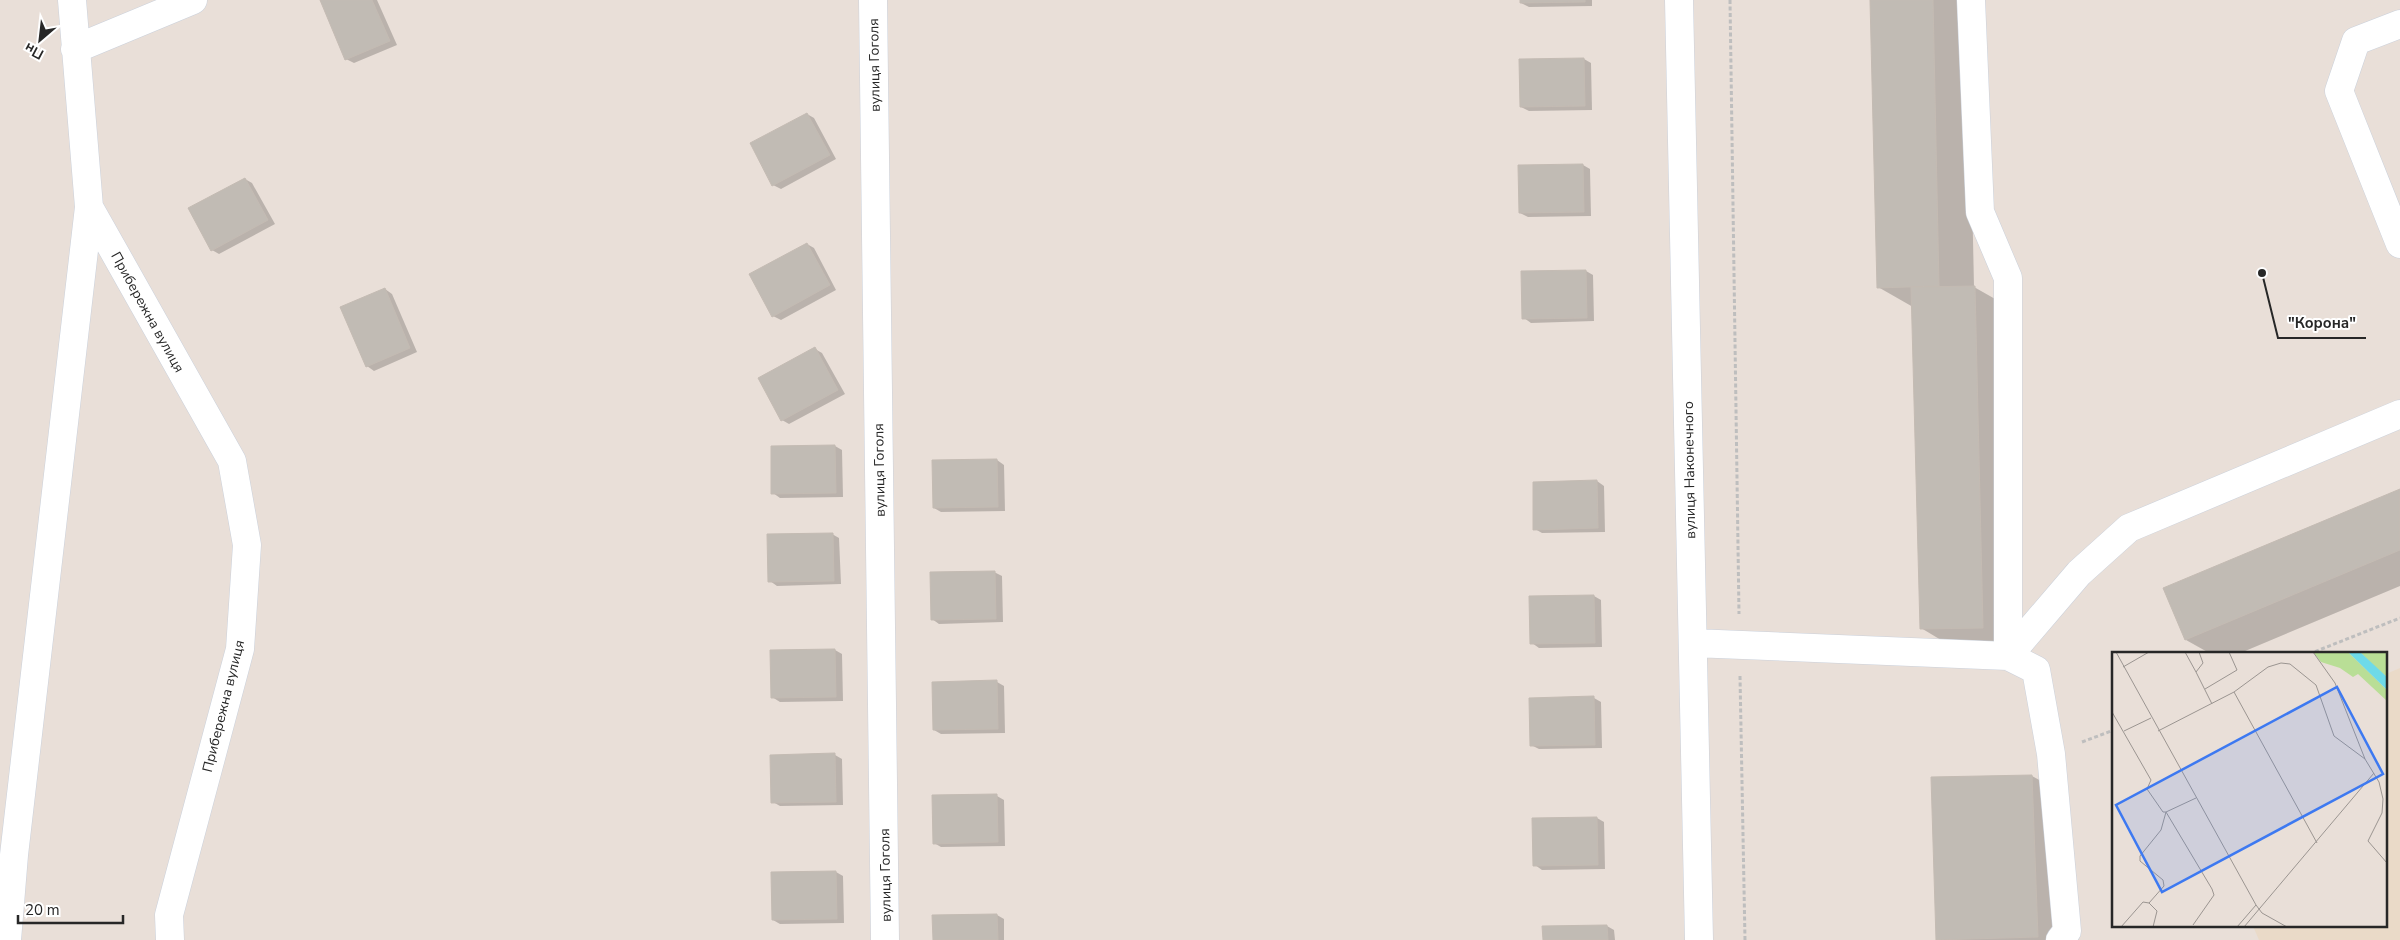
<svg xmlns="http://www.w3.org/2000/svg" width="2400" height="940" viewBox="0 0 2400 940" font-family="'Nunito Sans',sans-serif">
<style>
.education{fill:#eadac8}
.shadow{fill:#0003}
.building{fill:#c1bbb4;stroke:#c4bbb3}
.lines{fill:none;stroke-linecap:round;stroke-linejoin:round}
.minor-casing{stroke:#cbd1db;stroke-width:29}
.path{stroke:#bebebe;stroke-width:3;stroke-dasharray:4 2.5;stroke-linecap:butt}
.minor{stroke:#fff;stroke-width:28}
.labels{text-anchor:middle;stroke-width:4;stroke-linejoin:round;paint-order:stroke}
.street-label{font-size:14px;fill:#272727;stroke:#fff}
.inset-road{fill:none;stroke:#9b9591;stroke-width:1}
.view{fill:#3d79f1;fill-opacity:0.15;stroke:#3d79f1;stroke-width:2.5}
.inset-edge{fill:none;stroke:#272727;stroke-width:2.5}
.leader{fill:none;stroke:#272727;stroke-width:2}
.callout-dot{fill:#272727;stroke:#fff;stroke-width:2}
.callout-label{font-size:15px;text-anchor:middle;font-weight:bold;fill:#272727;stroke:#fff;stroke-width:4;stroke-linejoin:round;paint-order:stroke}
</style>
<rect width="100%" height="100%" fill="#e9dfd8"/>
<!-- education -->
<path class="education" d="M2400,668v272h-141l-6,-14h133v-252z"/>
<!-- shadow -->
<path class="shadow" d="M323,0h54l20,45 -43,18 -8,-4z
M1521,0h71v6l-63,1 -8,-4z
M1871,0h97l6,287 37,21 8,340 -63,1 -35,-21 -8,-321 -35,-20z
M1584,59l7,4 1,47 -63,1 -8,-4z
M807,114l7,4 22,41 -55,30 -8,-4z
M1583,165l7,4 1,47 -63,1 -8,-4z
M245,179l7,4 23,41 -56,30 -7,-4z
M807,244l7,4 22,42 -55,30 -8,-4z
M1586,271l7,4 1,46 -63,2 -7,-5 -1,-46z
M385,289l7,5 25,58 -43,19 -7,-5z
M815,349l7,4 23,41 -56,30 -7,-4z
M835,446l7,4 1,47 -63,1 -7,-5 -1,-46z
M997,460l7,5 1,46 -64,1 -7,-4z
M1597,481l7,5 1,46 -63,1 -7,-4z
M2400,490v96l-162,68h-27l-25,-14 -21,-51z
M832,534l7,4 2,46 -64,2 -7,-5z
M994,572l8,4 1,46 -64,2 -7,-5z
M1594,596l7,4 1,47 -63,1 -7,-5 -1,-46z
M835,650l7,4 1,47 -63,1 -8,-5z
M997,682l7,4 1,47 -64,1 -7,-4z
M1594,698l7,4 1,46 -63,1 -8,-4z
M835,755l7,4 1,46 -63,1 -7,-4z
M2032,776l22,12 5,152h-120l-7,-161z
M997,796l7,4 1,46 -64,1 -7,-4z
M1597,818l7,4 1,47 -63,1 -7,-5z
M836,872l7,4 1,47 -64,1 -7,-4z
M997,915l7,4v21h-70z
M1607,926l7,4 1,10h-71z"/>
<!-- building -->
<path class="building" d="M320,0h52l18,41 -45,19z
M1520,0h65v2l-65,1z
M1870,0h63l6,286 -62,2z
M1584,58l1,48 -65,1 -1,-48z
M807,113l23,42 -58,31 -22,-43z
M1583,164l1,48 -65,1 -1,-48z
M245,178l23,42 -57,31 -23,-43z
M807,243l23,42 -58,32 -23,-43z
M1586,270l1,48 -65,1 -1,-48z
M1975,286l8,342 -63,1 -9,-342z
M385,288l25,60 -44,19 -26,-60z
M815,347l23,43 -57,31 -23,-43z
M835,445l1,48 -65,1v-48z
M997,459l1,48 -65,1 -1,-48z
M1597,480l1,48 -65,2v-48z
M2400,489v61l-215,90 -22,-52z
M833,533l1,48 -66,1 -1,-48z
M995,571l1,48 -65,1 -1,-48z
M1594,595l1,48 -65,1 -1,-48z
M835,649l1,48 -65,1 -1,-48z
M997,680l1,49 -65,1 -1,-48z
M1594,696l1,49 -65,1 -1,-48z
M835,753l1,49 -65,1 -1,-48z
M2032,775l6,162 -102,3 -5,-163z
M997,794l1,48 -65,2 -1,-49z
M1597,817l1,48 -65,1 -1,-48z
M836,871l1,48 -65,1 -1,-48z
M997,914l1,26h-65l-1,-25z
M1607,925l1,15h-65l-1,-14z"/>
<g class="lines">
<!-- minor casing -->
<g class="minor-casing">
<path id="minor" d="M873,0l12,940
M1679,0l20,940
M1971,0l9,212 28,66v378l28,14 15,84 16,177 -7,9
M2400,24l-44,17 -17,50 61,153
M75,49l118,-49
M89,207l143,254 15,84 -7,104 -71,266 1,25
M1693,643l315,13 71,-83 50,-45 271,-114
M7,940l7,-85 75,-648 -17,-207"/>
</g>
<!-- path -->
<path class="path" d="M1730,0l9,614
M2309,654l91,-36
M1740,676l5,264
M2082,742l32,-12"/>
<!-- minor -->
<use href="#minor" class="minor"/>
</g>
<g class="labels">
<!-- street labels -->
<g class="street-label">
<text transform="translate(874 65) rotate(-91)" y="5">вулиця Гоголя</text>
<text transform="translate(148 312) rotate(61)" y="5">Прибережна вулиця</text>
<text transform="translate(879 470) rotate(-91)" y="5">вулиця Гоголя</text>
<text transform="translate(1689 470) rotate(-91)" y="5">вулиця Наконечного</text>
<text transform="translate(223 706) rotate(-76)" y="5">Прибережна вулиця</text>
<text transform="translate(885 875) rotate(-91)" y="5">вулиця Гоголя</text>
</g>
</g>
<!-- overview -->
<g transform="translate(2112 652)">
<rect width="275" height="275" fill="#e9dfd8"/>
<path d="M201,0h35l39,38v11l-29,-27 -5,3 -13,-9 -19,-6zM248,0h27v25l-13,-11z" fill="#b9de96"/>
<path d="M236,0h12l27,25v13z" fill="#6edae8"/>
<path class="inset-road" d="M4,0l140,253 6,8 25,14M73,0l11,20M87,0l4,11 -7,9 16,32M201,0l22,31 30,76 14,23 4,17 -1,14 -14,28 19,22M11,15l26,-15M93,37l32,-19 -8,-18M122,40l83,151M0,60l39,68 -4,9 16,23h3l46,77 2,6 -21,30M12,79l27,-13M46,79l76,-39 34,-25 13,-4 9,1 26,21 18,51 31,23M37,251l15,-17 -1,-6 -23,-19v-5l21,-26 5,-18 30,-14M9,275l22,-25 6,1 8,8 -4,16M125,275l19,-22M132,275l130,-154"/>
<path class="view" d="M225,35l46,87 -221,118 -46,-87z"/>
<rect width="275" height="275" class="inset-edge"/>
</g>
<!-- callouts -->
<path class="leader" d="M2262 273L2278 338H2366"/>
<circle class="callout-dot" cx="2262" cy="273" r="5"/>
<g class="callout-label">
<text x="2322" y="328">"Корона"</text>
</g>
<!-- north arrow -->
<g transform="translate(40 40) rotate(208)" stroke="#ffffff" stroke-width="4" paint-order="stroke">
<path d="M0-4L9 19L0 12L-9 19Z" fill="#272727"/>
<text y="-8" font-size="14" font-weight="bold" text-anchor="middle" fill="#272727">Пн</text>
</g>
<!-- scale -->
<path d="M18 915v8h105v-8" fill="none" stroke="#272727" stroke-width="2.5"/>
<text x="25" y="915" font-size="15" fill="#272727" stroke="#ffffff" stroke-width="4" paint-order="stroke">20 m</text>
</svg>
